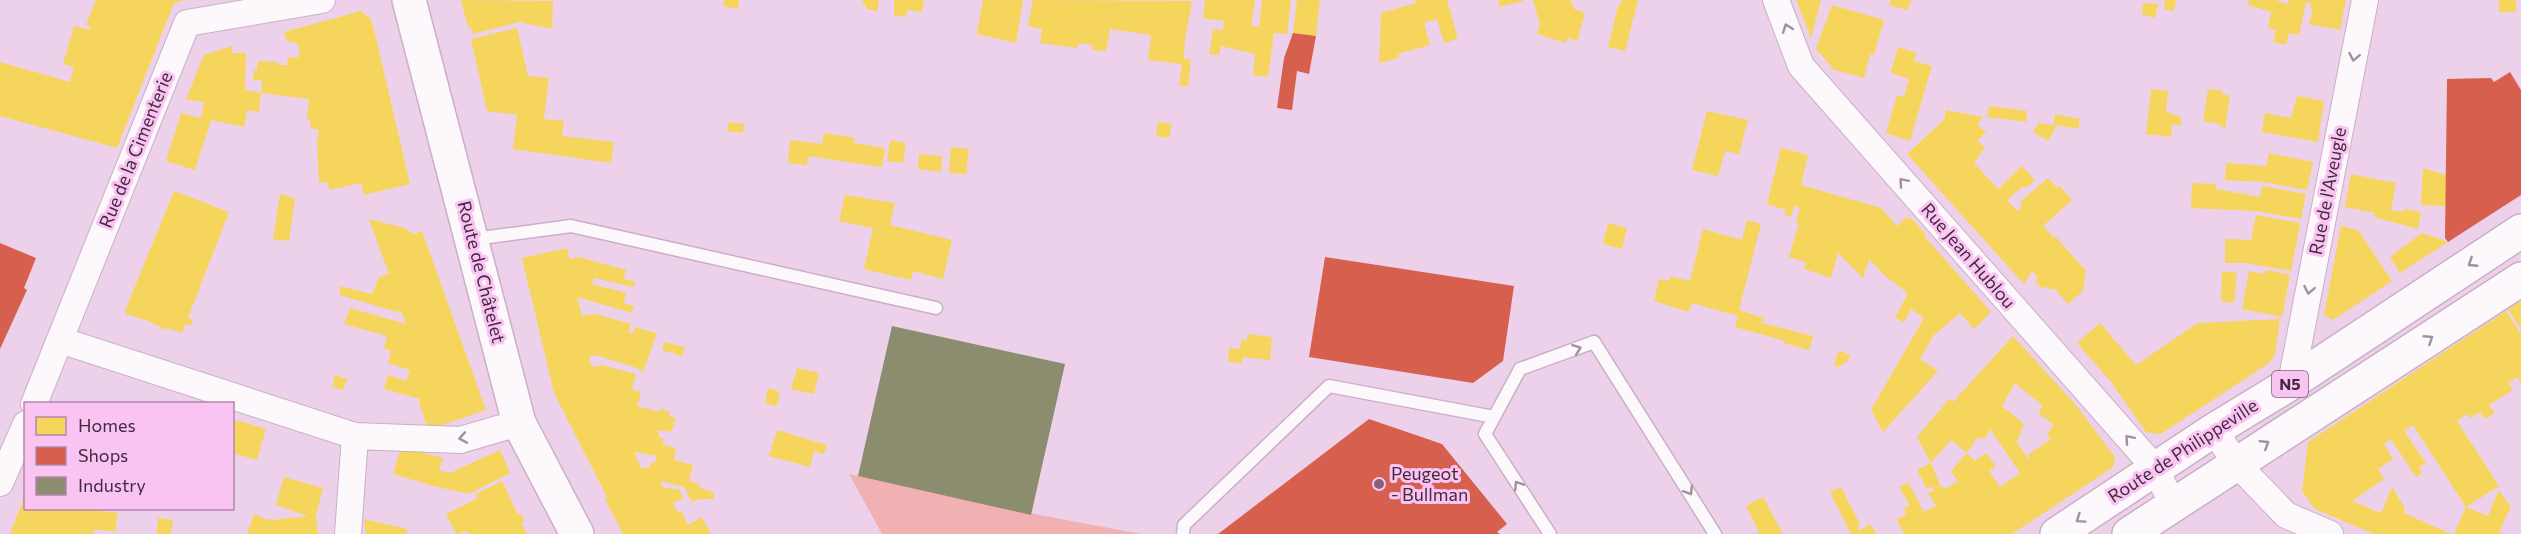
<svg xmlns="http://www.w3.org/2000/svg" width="2521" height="534" viewBox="0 0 2521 534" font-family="Commissioner,sans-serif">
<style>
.green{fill:#f1b0b1}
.homes{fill:#f6d55c;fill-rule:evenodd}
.shops{fill:#d6604d}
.industry{fill:#8c8c6e}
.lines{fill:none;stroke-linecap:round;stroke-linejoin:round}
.service-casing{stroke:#c9b0c6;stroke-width:15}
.minor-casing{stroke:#c9b0c6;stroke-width:28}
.secondary-casing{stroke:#c9b0c6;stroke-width:36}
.primary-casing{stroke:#c9b0c6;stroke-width:36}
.service{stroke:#fcf8fc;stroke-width:12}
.minor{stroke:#fcf8fc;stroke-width:26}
.secondary{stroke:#fcf8fc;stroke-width:33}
.primary{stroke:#fcf8fc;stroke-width:33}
.oneway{stroke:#a0919e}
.poi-dot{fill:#7f647c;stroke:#fac4f2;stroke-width:2}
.labels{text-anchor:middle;stroke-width:6;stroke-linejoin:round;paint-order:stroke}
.shield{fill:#fac4f2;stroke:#7b5876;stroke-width:1.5}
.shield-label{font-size:16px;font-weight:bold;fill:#442a41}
.street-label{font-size:18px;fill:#442a41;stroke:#fac4f2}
.poi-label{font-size:18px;fill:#442a41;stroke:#fac4f2;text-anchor:start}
</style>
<rect width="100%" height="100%" fill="#edd1ea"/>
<!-- green -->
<path class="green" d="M849,474l180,39 112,21h-259z"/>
<!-- homes -->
<path class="homes" d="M96,0h89l-11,3 -57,145 -117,-32v-54l70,20 4,-15 -11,-3 11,-38 15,4 2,-4 -5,-1z
M461,0l92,1 -1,28 -29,-6v-2l-50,13 -3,-8 -2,1z
M724,0h15l-1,9 -15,-3z
M862,0h17l-2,11 -10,-2z
M894,0h30l-2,12 -15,-2 -1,7 -12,-2z
M983,0h40l-7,43 -39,-9z
M1033,0l159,1 -7,39 -1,19h7l-3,27 -9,-1 3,-21 -34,-4 3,-25 -41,-6 -4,22 -14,-1 1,-5 -15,-2 -1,5 -37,-5 2,-14 -14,-3z
M1205,0h50l-4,25 8,2 3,-27h29l-4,34 -13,-1 -6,44 -15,-2 2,-21 -34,-8 -2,9 -10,-1 4,-25 10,1 1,-9 -21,-3z
M1297,0h23l-4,36 -23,-3z
M1415,0h32l11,39 -14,4 -7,-24 -13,4 6,22 -32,9 1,4 -20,5 2,-50 35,-10z
M1498,0h25v1l-23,6z
M1533,0h38l3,9 11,4 -8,28 -10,-3 -1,5 -29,-9 3,-9z
M1623,0h15l-13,51 -17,-4 10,-41z
M1796,0h25l-10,38 -14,-36z
M1891,0h20l-3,10 -19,-5z
M2165,0h11l-2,11 -10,-2z
M2249,0h26l13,4 1,-4h57l-6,30 -31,-6 4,-15 -3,-1 1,-5 -5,-1 -7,33 -10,-2 -3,12 -13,-3 3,-12 -8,-2 3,-16 -23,-7z
M2499,0h17v12h-17z
M2143,3l15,1 -3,14 -13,-4z
M1832,5l52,15 -10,35 -4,-1 -6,24 -33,-9 1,-2 -16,-18z
M361,11l10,8 4,15 35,150 -46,11 -3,-12 -32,7 -1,-7 -9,-1 -2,-41 2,-11 -9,-2 1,-8 -4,-1 2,-20 -48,-6 1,-13h-9l1,-10h3l1,-9 20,1 -1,3h10l1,-8 10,1 2,-10 -4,-5 -9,-2 -3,-9z
M517,28l11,48 21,2 -5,41 20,2 -2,15 52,6 -3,21 -98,-14 4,-34 -30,-4 -16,-72z
M232,46v7h14l-1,37 16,3 -2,19 -12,-2 -3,17 -33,-7 -16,50 -29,-9 15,-48 20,5 3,-16 -18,-3 18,-44z
M1898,47l19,6 -3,8 18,5 -22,75 -24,-8 11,-38 7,2 5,-18 -18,-6z
M2151,89l17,2 -2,21 15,5v9l-9,-2 -1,13 -25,-3z
M2208,89l15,2 -1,3 8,2 -5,33 -6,-5 -16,-3z
M2297,96l27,5 -6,41 -56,-10 3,-19 26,5z
M1989,106l38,5 -1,11 -39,-5z
M1946,110l37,7 -6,8 9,7 -9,9 8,6 -11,16 24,26 24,-23 13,14 -7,7h-6l-15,13 10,11 4,-3v-7l27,-23 9,10 3,-2 12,14 -29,26 11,12 1,-2 31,35 -3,20 -15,13 -14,-16 -4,2 -3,-3 -5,1 -7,-6 3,-5 -6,-6 -8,13 -117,-130 37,-34z
M1707,111l41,9 -9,34 -14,-3 -7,25 -26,-6z
M2055,114l25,5 -2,10 -21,-4 -9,16 -15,-9 6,-9 15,2z
M728,122l16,2 -1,9 -16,-2z
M1158,122l14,2 -3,14 -13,-2z
M824,133l31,5 -1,5 31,5 -3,19 -74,-11 -1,9 -19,-2 2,-23 32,4z
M890,140l16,3 -3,20 -16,-2z
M951,147l18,2 -3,25 -17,-1z
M1781,148l27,7 -7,30 80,23 16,18 10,-9 3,2 1,-1 15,16 -2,2 2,2 65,74 -17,17 -14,-16 -27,23 -13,23 18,12 -55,61 -12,-22 53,-92 -13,-9 -7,13 -9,-4 13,-25 -23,-17 -16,-17 -6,19 -25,-25 -7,25 -27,-9 2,-7 -17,-5 10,-34 -3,-1 4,-14 -6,-2 -3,11 -6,-2 1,-5 -19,-6z
M2269,153l44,9 -6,28 -43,-8 -39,-2 1,-17 41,3z
M919,154l23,2 -1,16 -23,-3z
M2423,168l23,7v31l-25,-1z
M2351,174l45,9 -5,27 9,2 6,-3 15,3 -3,17 -44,-12 1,-4 -30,-6z
M2192,183l24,1v5l44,8 2,-11 44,8 -5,25 -44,-8 -66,-3z
M174,191l55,21 -41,106 5,2 -3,6 -5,-2 -3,9 -15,-5 -1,2 -20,-10 -20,-6 -1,-3z
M280,194l15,4 -6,43 -16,-2z
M845,195l50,8 -5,22 62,15 -9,39 -30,-8 -2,9 -47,-11 9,-41 -34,-7z
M2256,215l44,8 -9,48 -45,-8h-21v-24l26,1z
M369,219l36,9 8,6 9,-3 64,179 -50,17 -10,-3 -7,-22 1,-3 -36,-10 4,-14 18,6 4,-11 -22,-7 3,-12 -7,-3 3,-12 -43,-12 6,-16 56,16 -5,-13 -4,1 -57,-17 -1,-9 33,8 7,-17 10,-3z
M1747,220l14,4 -22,86 25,8 -2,5 51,13 -4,14 -25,-7 1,-2 -50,-14 3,-11 -46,-13 -3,9 -35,-11 5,-22 10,2 1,-5 20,5 13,-52 39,11z
M1608,223l19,5 -5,21 -19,-5z
M2341,226l17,4 34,51 -59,39 -9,-5z
M2422,233l26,9 -48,31 -10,-16z
M567,248l3,11 9,-2 47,13 -2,9 11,3 -2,5 -39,-9 -2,6 34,9 -2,10 10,3 -2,7 -55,-16 5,19 13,-2 36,10 -3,8 5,2 1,-7 23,6 -14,39 -6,-4 -42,-13 -6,2 3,10 9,-2 35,9 -4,15 9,3 -4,14 22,6 1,-4 10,4 -1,4 7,2 -5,14 -13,-2 1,7 5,2 -2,5 14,4 -2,12 19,5 -4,16 11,3 -1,4 12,3 3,2v6h-14l-8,3 -8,-15 -24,-6 4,7 15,1 4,9 -10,5 5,10 3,-2 7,14 14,-8 9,17h-88l-18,-35 2,-2 -53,-104 -32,-135zM634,452l23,4 -2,7 -4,-1 -2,6h-8z
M2266,270l24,5 -8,42 -40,-8 7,-38 16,3z
M2222,271l15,2 -3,30 -13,-2z
M2521,301v28l-13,-20z
M2506,311l15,23v50l-4,-7 -9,6 5,7 -24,15 6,8 -10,6 -5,-7 -10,6 -3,-4 -10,7 42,65 -33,21 22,9 11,-26 12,17 -12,25 6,2h-51l12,-27 -53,-82 -9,6 22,32 -7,4 3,6 -6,4 -25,-38 -7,5 9,15 -15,10 6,10 -32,22 29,12 11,-26 13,21 -1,5 47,21h-77l-59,-25 -13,-18 6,-49z
M2280,319l-5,35 -6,9 -108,71 -15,-2 -35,-50 -34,-39 23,-20 36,42 62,-42z
M1247,334l25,3 -2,23 -27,-3 -1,6 -14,-1 1,-14 11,1 1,-9 6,1z
M2013,336l62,68 40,53 -2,10 -101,67h-108l-7,-15 9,-5 -2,-6 6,-3 -11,-18 9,-5 16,30 12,-6 -8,-13 6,-3 -3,-4 -4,3 -10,-19 14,-7 10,24 2,-1 2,3 13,-8 -7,-10 16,-18 8,8 11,-8 10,13 -7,5 11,16 20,-14 -30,-44 -5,10 -7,-2 -11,16 -16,-13 -20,23 -14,-26 32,-38 4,3zM2015,383l27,22 -3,9 15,11 -7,9 4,5 -22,15 -1,5 -11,-17 7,-18 -22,-18z
M664,342l21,5 -3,9 -20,-6z
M1839,350l11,5 -2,6 -10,6 -4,-2z
M797,368l22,5 -5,21 -23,-5z
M335,375l12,4 -4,11 -11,-3z
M768,388l12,4 -3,14 -12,-3z
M232,419l34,10 -9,31 -25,-7z
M777,430l50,15 -3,9 -10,-3 -4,16 -41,-11z
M401,447l42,11 -4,12 11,3 50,-23 10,23 -41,21 -36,-8 -40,-12z
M284,477l39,11 -7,27 2,19h-71l7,-20 11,5 8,1 35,-4 -32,-11z
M502,481l16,34 2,-2 5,8 -4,1 6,12h-58l-2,-3 -11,3 -10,-20 32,-16 -2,-4z
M1841,487l19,37 -3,2 3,5 10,-7 7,10h-26l-21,-42z
M25,495l1,13h52l40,5 -3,19 -20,-3 -2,5h-83z
M1763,497l20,37h-28l4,-2 -13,-26z
M158,518l15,2 -2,14h-14z
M364,519l43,10 -1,5h-40z"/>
<!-- shops -->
<path class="shops" d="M1293,33l23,3 -7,38 -12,-3 -5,39 -15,-2 7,-50z
M2510,72l11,18v105l-73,47 -3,-4 2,-159 44,-1 3,4z
M0,243l36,15 -12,30 3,2 -27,59z
M1325,257l189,29 -11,75 -30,22 -164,-26z
M1369,419l73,25 65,80 -10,8 3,2h-282z"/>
<!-- industry -->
<path class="industry" d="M892,326l173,38 -34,151 -173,-39z"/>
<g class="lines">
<!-- service casing -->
<g class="service-casing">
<path id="service" d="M474,239l97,-13 365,82
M1183,534l1,-9 145,-139 165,31
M1550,534l-65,-100 35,-65 74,-27 121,192"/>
</g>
<!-- minor casing -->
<g class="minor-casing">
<path id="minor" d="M1776,0l25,66 354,402 18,37
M60,340l295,96 105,4 59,-17
M2291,383l74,-383
M34,404l153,-381 135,-23
M2214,430l22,33 50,52 44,19
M0,483l26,-59
M348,534l7,-98"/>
</g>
<!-- secondary casing -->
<g class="secondary-casing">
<path id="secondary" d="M409,0l110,423 58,111"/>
</g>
<!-- primary casing -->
<g class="primary-casing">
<path id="primary" d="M2057,534l157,-104 77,-47 230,-152
M2129,534l392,-255"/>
</g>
<!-- service -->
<use href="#service" class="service"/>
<!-- minor -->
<use href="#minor" class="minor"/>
<!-- secondary -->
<use href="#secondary" class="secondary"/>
<!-- primary -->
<use href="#primary" class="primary"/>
</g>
<!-- one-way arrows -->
<defs><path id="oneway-chevron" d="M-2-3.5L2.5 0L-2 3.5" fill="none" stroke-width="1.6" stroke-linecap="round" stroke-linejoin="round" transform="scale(1.5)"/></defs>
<g class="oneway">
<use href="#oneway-chevron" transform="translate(1787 28) rotate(-110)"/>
<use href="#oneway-chevron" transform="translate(2354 57) rotate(101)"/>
<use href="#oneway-chevron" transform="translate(1903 182) rotate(-131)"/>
<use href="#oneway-chevron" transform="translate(2472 263) rotate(147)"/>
<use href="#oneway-chevron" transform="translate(2309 290) rotate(101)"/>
<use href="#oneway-chevron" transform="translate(2429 339) rotate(-33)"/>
<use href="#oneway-chevron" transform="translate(1577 349) rotate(-20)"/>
<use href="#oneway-chevron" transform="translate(463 438) rotate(170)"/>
<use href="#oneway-chevron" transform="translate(2129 439) rotate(-131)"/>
<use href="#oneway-chevron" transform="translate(2265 444) rotate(-32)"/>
<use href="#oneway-chevron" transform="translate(1518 485) rotate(-123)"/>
<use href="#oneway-chevron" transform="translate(1689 491) rotate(58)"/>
<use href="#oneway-chevron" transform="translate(2080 519) rotate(146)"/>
</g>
<!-- markers -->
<circle class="poi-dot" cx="1379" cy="484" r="6"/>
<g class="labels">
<!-- shield labels -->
<rect class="shield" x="2272" y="371" width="36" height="26" rx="4.5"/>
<g class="shield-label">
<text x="2290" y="390">N5</text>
</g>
<!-- street labels -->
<g class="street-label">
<text transform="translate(136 150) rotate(-68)" y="6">Rue de la Cimenterie</text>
<text transform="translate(2328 191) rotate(-79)" y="6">Rue de l'Aveugle</text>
<text transform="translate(1968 256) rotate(49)" y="6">Rue Jean Hublou</text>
<text transform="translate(481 272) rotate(76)" y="6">Route de Châtelet</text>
<text transform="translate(2183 451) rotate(-33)" y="6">Route de Philippeville</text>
</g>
<!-- poi labels -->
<g class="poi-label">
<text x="1391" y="480">Peugeot<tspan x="1391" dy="21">- Bullman</tspan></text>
</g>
</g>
<!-- legend -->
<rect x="24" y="402" width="210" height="108" fill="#fac4f2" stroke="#b186ab" stroke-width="1.5"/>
<rect x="36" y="417" width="30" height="18" fill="#f6d55c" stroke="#b186ab" stroke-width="1.5"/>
<text x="78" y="432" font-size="18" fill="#442a41">Homes</text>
<rect x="36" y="447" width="30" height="18" fill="#d6604d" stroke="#b186ab" stroke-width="1.5"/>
<text x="78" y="462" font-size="18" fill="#442a41">Shops</text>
<rect x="36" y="477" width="30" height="18" fill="#8c8c6e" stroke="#b186ab" stroke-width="1.5"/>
<text x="78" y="492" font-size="18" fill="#442a41">Industry</text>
</svg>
